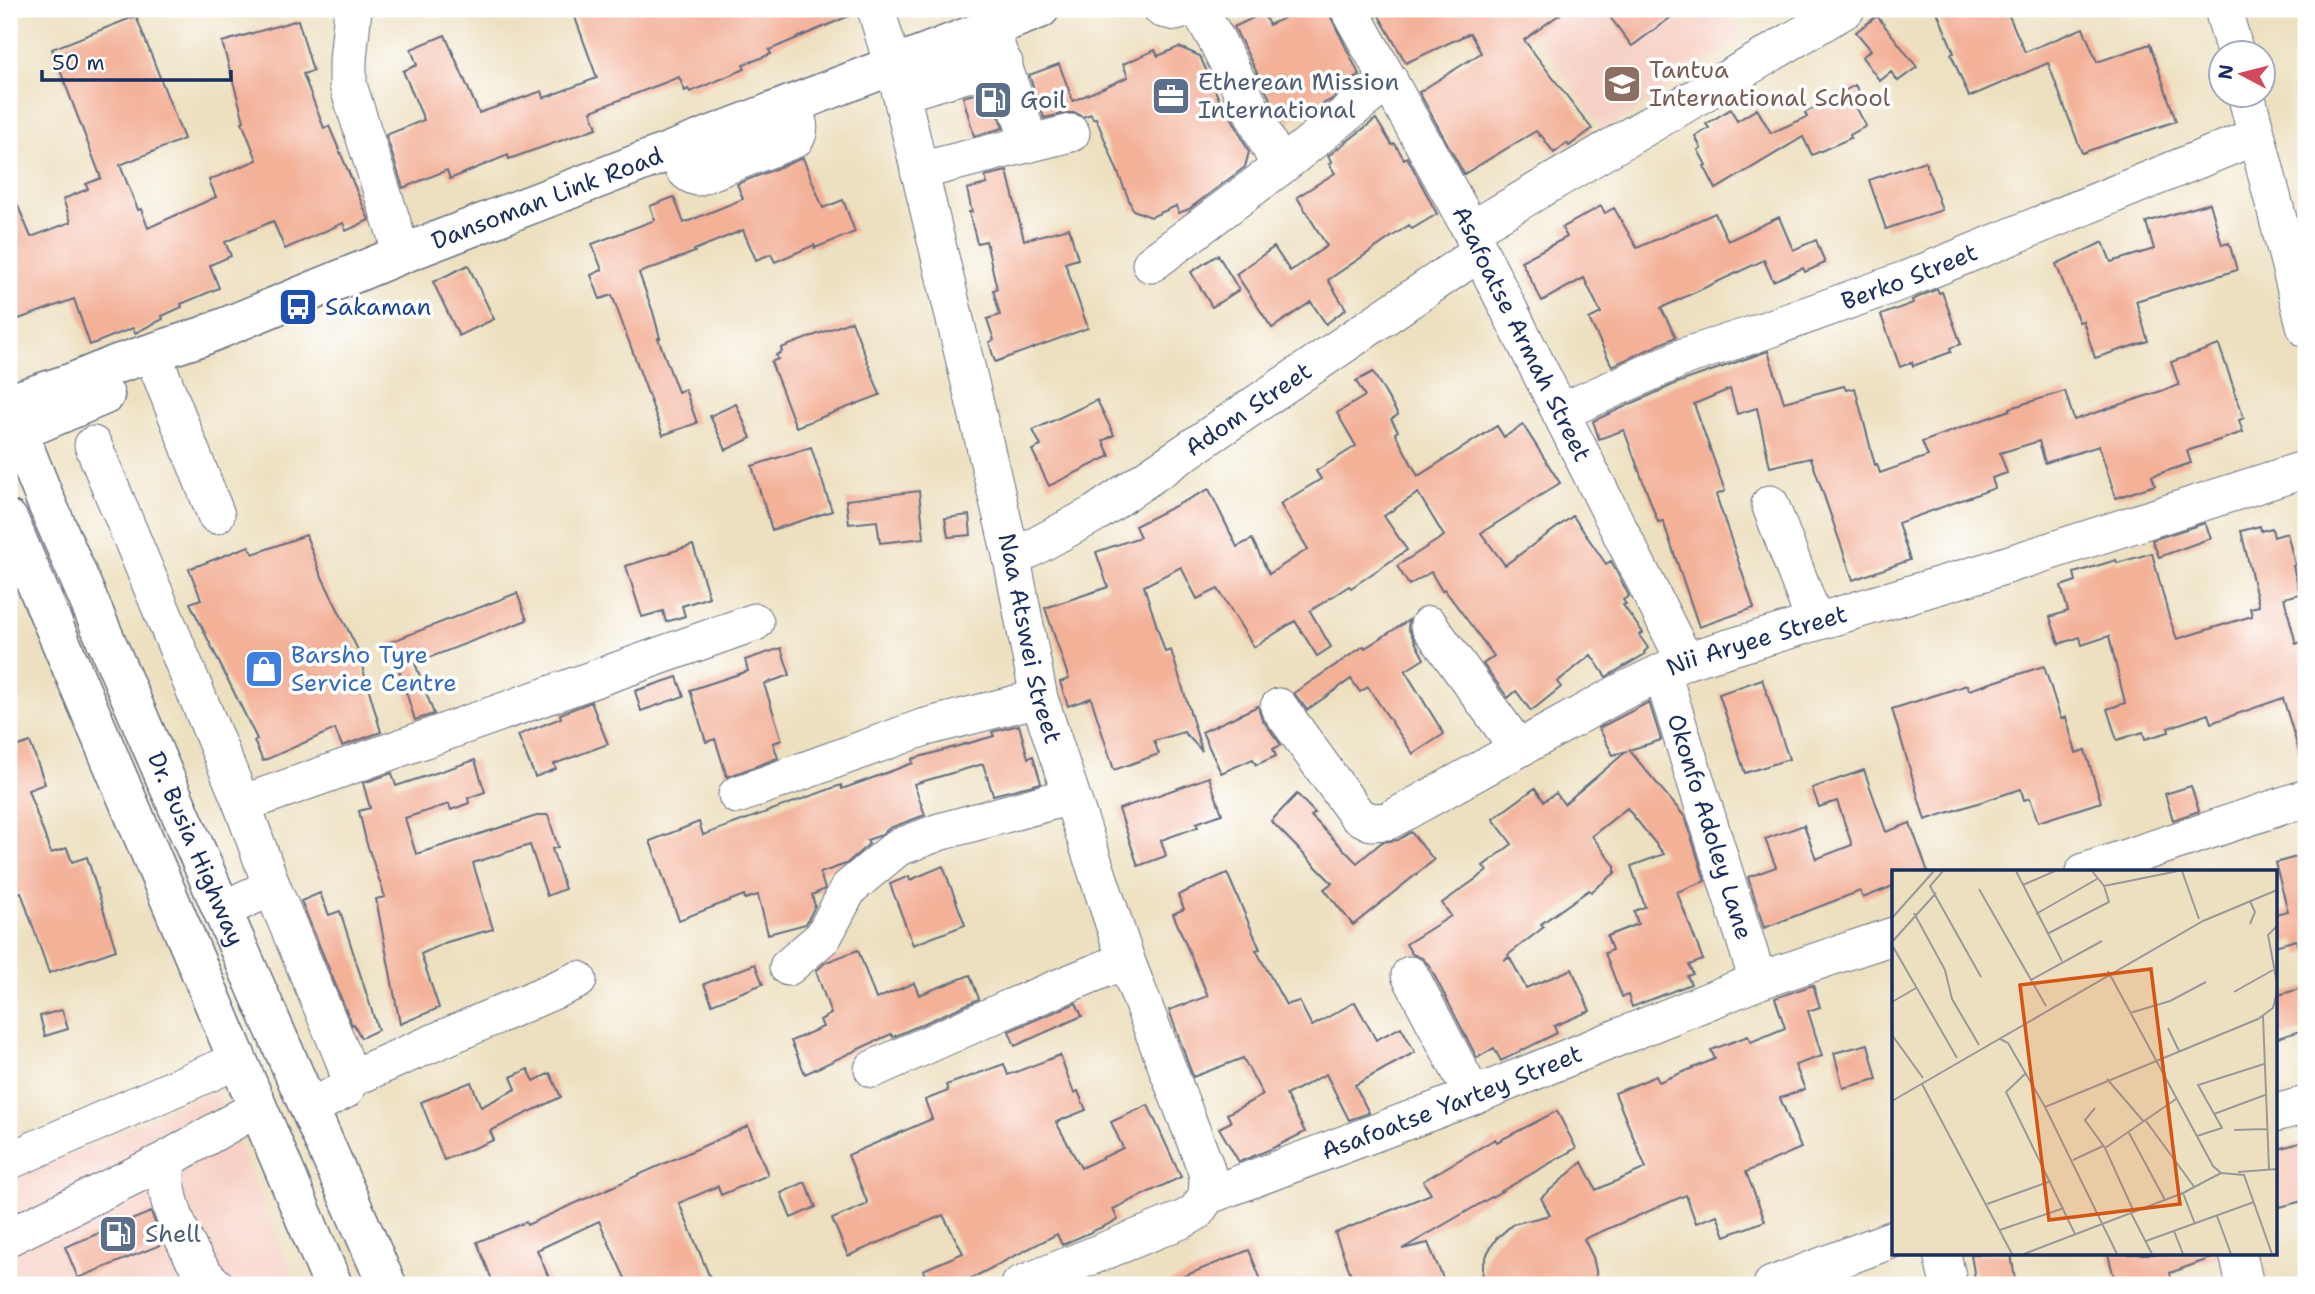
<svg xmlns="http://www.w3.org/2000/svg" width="2315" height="1294" viewBox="0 0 2315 1294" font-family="'Shantell Sans',sans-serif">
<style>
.built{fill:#f7d1c6}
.building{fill:#f3b198}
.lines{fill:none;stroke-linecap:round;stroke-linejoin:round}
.minor-casing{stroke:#646d80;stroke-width:39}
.major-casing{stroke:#646d80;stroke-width:41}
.highway-casing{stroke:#646d80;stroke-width:41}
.minor{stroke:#fff;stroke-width:37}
.major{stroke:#fff;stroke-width:38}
.highway{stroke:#fff;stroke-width:38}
.labels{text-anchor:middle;stroke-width:7;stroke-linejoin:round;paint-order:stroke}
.education-label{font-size:24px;fill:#785e54;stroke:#fff;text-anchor:start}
.service-label{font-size:24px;fill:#4e5e75;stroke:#fff;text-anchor:start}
.street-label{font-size:24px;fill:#1b2f5e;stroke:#fff}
.transit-label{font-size:24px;fill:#164399;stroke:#fff;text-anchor:start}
.shop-label{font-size:24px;fill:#366cbe;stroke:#fff;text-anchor:start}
.inset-road{fill:none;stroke:#999;stroke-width:2}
.view{fill:#d45514;fill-opacity:0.15;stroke:#d45514;stroke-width:3.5}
.inset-edge{fill:none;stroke:#1b2f5e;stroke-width:3.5}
</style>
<rect width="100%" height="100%" fill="#fff"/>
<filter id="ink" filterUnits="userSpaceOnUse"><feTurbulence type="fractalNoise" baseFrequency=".0143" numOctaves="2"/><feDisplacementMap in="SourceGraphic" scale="14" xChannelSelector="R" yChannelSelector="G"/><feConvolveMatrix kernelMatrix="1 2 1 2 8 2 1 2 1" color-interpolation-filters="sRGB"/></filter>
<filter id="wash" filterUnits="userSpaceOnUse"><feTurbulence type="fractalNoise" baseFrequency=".00686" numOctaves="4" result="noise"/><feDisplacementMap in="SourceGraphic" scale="28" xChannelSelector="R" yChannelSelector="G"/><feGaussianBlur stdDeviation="1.57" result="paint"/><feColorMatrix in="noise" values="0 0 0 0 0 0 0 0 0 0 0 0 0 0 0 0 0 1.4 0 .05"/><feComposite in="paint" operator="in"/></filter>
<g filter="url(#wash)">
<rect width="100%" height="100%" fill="#ede0c0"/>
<!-- built -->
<path class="built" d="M1518,9h207l19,27 -140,96z
M215,1089l82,196h-288v-103z"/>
<g id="blocks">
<!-- building -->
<path class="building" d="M572,9h284v4l-87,37 2,4 -28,11 2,4 -55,23 -2,-3 -3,2 -6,-14 -88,34 6,17 -88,31 -1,-4 -58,24 -3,-9 -44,18 -17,-53 38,-15 -21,-49 14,-6 -6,-16 34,-14 34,78 63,-22 2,7 53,-20z
M1303,9h24l33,67 -25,12 3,6 -7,6 -44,21 -3,-6 -5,2 -45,-90 29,-14 6,12z
M1375,9h192l-43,31 68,89 -23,17 -2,-3 -13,10 -13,-18 -1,1 -4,-5 -72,43 -45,-82 62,-39 -11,-20 -64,30z
M1604,9h78l-50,37z
M1936,9h70l19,43 58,-24 14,34 53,-18 26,77 -94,32 -34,-90 -79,34 -18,-43 3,-1z
M136,16l48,123 -64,26 18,45 3,-1 7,19 68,-31 -7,-17 48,-20 -15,-38 2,-1 -22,-79 76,-22 15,51 -10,3 21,54 5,-2 40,94 -23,11 -3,-8 -58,26 -12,-28 -48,21 6,14 -21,9 9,23 -38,16 1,3 -20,9 1,3 -28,14 -2,-5 -43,17 -16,-46 -55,20 -10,-26v-108l22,52 40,-15 -8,-23 25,-10 -2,-5 15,-6 -49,-129z
M1877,16l40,51 -19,14 -7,-9 -11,9 -18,-24 9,-7 -15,-18z
M1179,47l21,9 25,57 4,-1 20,40 -4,15 -56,42 -10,4 -3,-7 -25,11 -18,-7 -37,-92 -3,1 -2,-5 -8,3 -7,-4h-9l-23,5 -15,-43 30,-11 14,37 55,-24 -5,-13 32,-14 3,6z
M1855,85l10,17 -9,5 10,19 -16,9 1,3 -39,17 -9,-18 -87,52 -12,-23 2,-1 -8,-15 3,-2 -6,-12 14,-8 -3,-4 25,-15 6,12 20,-12 14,24 36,-16 -2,-4z
M989,90l14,38 -29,8 -11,-39z
M1376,119l16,26 3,-1 9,15 3,-2 30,57 -25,15 -3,-4 -81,55 18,29 -20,15 -15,-22 -39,26 -36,-54 38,-27 16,24 37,-25 -30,-49 38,-24 -6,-9 3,-2 -4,-6z
M803,158l20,50 20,-8 12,32 -40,16 -1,-3 -39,17 -4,-8 -15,6 -13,-30 -49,20 1,2 -56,21 14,39 7,26h-2l20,54 7,-3 12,34 -34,12 -51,-140 -12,4 -9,-24 11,-5 -10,-26 63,-24 -5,-14 24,-9 10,26 59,-24 -6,-15z
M1925,161l17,49 -56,19 -17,-49z
M1007,171l17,69 45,-12 9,31 -13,4 23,65 -93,34 -6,-20 5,-2 -7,-21 13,-4 -7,-25 4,-1 -11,-48 -9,2 -8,-31h3l-5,-23 20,-5 -2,-8z
M2210,203l12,42 7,-2 8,27 -101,31 12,40 -53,17 -12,-37 -4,1 -23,-58 47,-22 8,20 43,-13 -8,-27z
M1601,206l4,7 9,-5 23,40 78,-35 13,28 51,-24 14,33 23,-10 9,23 -20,9 -2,-4 -30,13 -9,-21 -103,48 15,29 -64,29 -23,-47 12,-6 -17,-35 -42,23 -21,-40 46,-24 -5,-9z
M1218,255l21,35 -27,17 -21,-35z
M468,265l26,54 -35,17 -26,-54z
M1937,289l2,4 3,-1 19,52 -11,4 1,4 -38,14 -1,-4 -12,5 -19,-52 32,-12 -1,-3z
M852,321l28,74 -84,32 -25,-65 7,-3 -2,-4 6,-3 -1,-4z
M2219,345l25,73 -5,2 4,12 -56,19 4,12 -39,13 3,9 -39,13 -17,-52 -54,17 -6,-22 -39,12 7,20 -15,5 3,10 -97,35 12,37 -57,20 -42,-122 -41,9 -13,-59 -20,6 -7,-25 -36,15 31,87 -9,4 38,113 -55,19 -36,-106 -5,1 -34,-92 -25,9 -6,-18 84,-38 91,-32 16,51 60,-16 2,4 9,-2 20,77 2,-1 3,9 48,-17 -6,-14 88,-32v-2l55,-17 9,29 105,-35 -8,-23z
M1373,372l25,43 -7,4 7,12 -3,2 23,43 79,-50 7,11 19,-12 37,58 -79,50 24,32 68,-49 33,48 5,-3 18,35 -6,4 3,4 -3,1 20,28 -4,2 9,13 -4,4 1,2 -39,23 -15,-22 -34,27 4,5 -30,24 -15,-20 -8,7 -25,-34 11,-8 -50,-67 -2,2 -11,-19 -22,13 -12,-19 47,-30 -26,-43 -34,23 23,34 -56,38 -2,-2 -39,25 21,36 -14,9 -22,-35 -41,26 -36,-58 -21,10 -16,-32 -37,19 21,66 6,-2 31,101 -18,-19 -30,9 5,13 -45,16 -23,-72 -23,8 -8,-24 9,-3 -24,-71 63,-21 -12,-35 44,-15 -5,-11 74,-37 28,58 15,-8 17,35 39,-25 -28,-45 41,-25 -5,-8 40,-25 -19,-33 28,-17 -9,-15z
M1097,400l17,35 -11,6 7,15 -61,30 -17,-36 9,-4 -8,-16z
M736,404l15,34 -25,12 -16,-34z
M811,447l21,64 -60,19 -20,-64z
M919,491l5,47 -44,5 -3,-22 -28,3 -3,-24z
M969,515l2,20 -23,2 -3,-19z
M2205,523l6,15 -52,19 -7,-17z
M2260,526l1,5 11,-3 2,9 13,-4 8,32 -2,1 7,28 -16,4 12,46 10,-4v117l-5,1 -18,-60 -72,25 -3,-9 -40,14 1,4 -24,7 -2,-7 -26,8 -10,-31 18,-6 -16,-67 -27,9 -2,-8 -21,7 -9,-27 18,-6 -7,-25 15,-5 -2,-8 42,-13 1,3 35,-10 17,64 8,22 75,-23 -2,-8 9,-2 -18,-75z
M306,535l14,38 37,75 24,84 -39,14 -7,-17 -72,32 -9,-20 3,-2 -67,-136 11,-4 -12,-30 60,-23 4,8z
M693,545l16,52 -27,9 3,10 -19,6 -3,-11 -21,6 -16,-51z
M517,593l10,27 -112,43 19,51 -19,6 -25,-78z
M1409,620l-1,8 16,31 -19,12 39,63 -31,20 -45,-67 -8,5 -9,-13 -44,31 -13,-17 70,-47 1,2z
M781,648l9,27 -26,9 18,56 -9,3 5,15 -51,19 -12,-38 -9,3 -16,-52 58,-19 -3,-11z
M2044,666l17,53 5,-2 10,36 9,-3 16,52 -63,20 -8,-24 -6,2 -3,-11 -96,31 -33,-111 75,-24 2,5z
M677,677l7,19 -43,15 -6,-20z
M1762,679l27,80 -44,14 -26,-79z
M591,702l17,42 -54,20 2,5 -21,8 -17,-42 43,-17 -1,-4z
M1649,702l12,38 -32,10 56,67 20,64 -28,11 26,68 -14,5 4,9 -6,2 4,8 -59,23 -4,-12 -6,2 -17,-44 7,-3 -5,-14 31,-12 -4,-13 11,-4 -14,-41 33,-12 -37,-46 -35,28 23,30v7l-24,19 -2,-2 -48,34 3,3 -36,28 1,2 -5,3 6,-2 16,30 46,-19 18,42 -36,15 3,7 -56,28 -7,-13 -17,10 -48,-93 -7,-7 -10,-4 -6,-10 45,-28 -9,-13 45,-32 -4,-5 29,-22 -19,-25 42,-31 9,13 12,-8 8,11 63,-53 -14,4 -14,-27z
M1258,706l4,13 19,26 -8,4 3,7 -20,9 -3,-6 -32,14 -19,-41z
M1019,725l9,33 5,-2 8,27 -48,12 -10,-31 -69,20 11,31 -35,13 -11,8 -12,4 2,4 -23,20 -26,9 5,16 -13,6 3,11 -9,18 -38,10 -10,-39 -13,4 -1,-4 -65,25 -29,-79 49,-19 4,13 138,-50 1,4 25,-9 46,-17 -1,-4 82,-23 -2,-4z
M30,742l15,42 -17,6 23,63 16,-5 5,14 15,-5 29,93 -67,23 -28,-81 -12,4v-153h2l2,5z
M475,760l10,32 -17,6 1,5 -18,7 -2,-6 -44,14 11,36 124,-39h8l10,32 -6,2 13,40 -18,7 -17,-51 -57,18 20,66 -46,13 -26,12 18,54 -39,16 -24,-125 9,-2 -19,-56 -7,-30 11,-3 -7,-25 29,-10 4,13z
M1864,770l22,62 24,-9 18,49h-35v14l-30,12 -3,-7 -96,37 -16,-51 28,-10 -11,-28 39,-14 12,34 36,-14 -15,-44 -18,6 -7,-19z
M1209,777l13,37 -26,9 2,4 -37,13 5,16 -28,10 -19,-57z
M2191,786l8,25 -26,9 -8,-26z
M1297,794l18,19 -4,3 46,47 25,-21 16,-2 13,-8 23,28 -81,65 -29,-36 8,-6 -61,-62z
M2300,856l6,24v74l-6,1 -4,-15 -21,6v-32l13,-3 -13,-48z
M943,866l22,59 -52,20 -23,-61 19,-8 1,4z
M1227,873l33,76 -4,1 30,55 13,-4 13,25 43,-24 21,38 25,-13 14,25 -60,33 14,28 -20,7 -23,-46 -40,21 19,37 -34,17 -32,13 -20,-34 12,-6 -4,-8 36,-19 -20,-37 -50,19 -24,-67 39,-14 -35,-82 11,-5 -6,-14z
M320,893l9,22 11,-4 38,119 -17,8 -7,-14 -2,1 -51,-124z
M858,950l18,49 38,-16 5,12 51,-20 9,24 -86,38 -2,-3 -86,40 -14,-33 32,-14 -3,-7 11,-6 -15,-43 10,-9z
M755,964l8,20 -51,20 -8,-20z
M1813,985l7,22 -12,4 14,45 -27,9 10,24 -25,9 21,50 -55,24 19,49 -40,15 -8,-21 -21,8 -10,-28 -102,44 9,18 3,14v14h-114l1,-19 5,-14 8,-13 17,-15 37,-9 -9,-17 41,-36 14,28 50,-22 -31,-75 41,-17 3,6 56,-23 -4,-9 37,-14 3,6 34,-14 -10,-30z
M2306,987v42l-31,10v-43z
M1076,1003l6,13 -67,30 -6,-15z
M62,1010l6,19 -23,7 -5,-20z
M1868,1044l9,35 -34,9 -9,-35z
M1060,1055l14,38 4,-2 8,19 -30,12 25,46 42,-20 -12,-26 37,-17 33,72 -68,32 5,11 -56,25 -5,-11 -87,45 3,6h-44l-6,-15 40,-17 -20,-38 -95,41 -16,-37 36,-15 -20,-49 84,-36 -7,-19 23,-9 -2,-6 58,-21 4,11z
M528,1069l6,12 16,-8 11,24 -71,34 4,9 -50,20 -23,-58 50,-20 10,25 35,-18 -5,-12z
M1557,1111l19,37 -174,101 26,-6 18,42h-91l-20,-52 96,-39 -8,-13 72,-42 2,3z
M748,1126l20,49 -47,20 -3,-9 -39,17 32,77 -13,5h-70l-29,-64 -62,29 15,35h-58l-17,-43 49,-20 1,3z
M2306,1141v59l-26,7 -5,-18v-39z
M805,1182l11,25 -25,11 -10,-25z
M151,1212l12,32 -85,34 -13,-31z
M1249,1250l14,35h-99v-1z
M1971,1254h40l5,31h-40z
M2108,1254h109v2l-47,17 3,12h-57z"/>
</g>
</g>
<g filter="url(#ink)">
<use href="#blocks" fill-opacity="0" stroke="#646d80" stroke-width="2"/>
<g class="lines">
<!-- minor casing -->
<g class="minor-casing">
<g id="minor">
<path d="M353,9l-5,51v25l54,169"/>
<path id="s1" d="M876,9l25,84 111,466 27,139 87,262 79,206 3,11 -1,19"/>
<path d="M1162,9l14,3 9,-3"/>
<path d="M1199,9l17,30 64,128"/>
<path id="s2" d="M1349,9l122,221 9,22 205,409"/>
<path d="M2223,9l12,43"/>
<path d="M990,28l40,115"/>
<path d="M901,93l103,-30"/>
<path d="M2246,94l60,235"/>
<path d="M674,150c6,11 9,24 23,27l98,-38c8,-11 1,-22 -3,-35"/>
<path d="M919,171l152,-38"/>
<path d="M1471,230l375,-221"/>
<path d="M1151,264l129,-97 109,-87"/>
<path d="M157,365l59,150"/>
<path id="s3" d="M1561,412l125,-56 63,-20 156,-56 351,-144"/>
<path d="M93,445l149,359 30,83 71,170 7,22 -5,11 -36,18"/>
<path d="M1770,504l45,118"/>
<path id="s4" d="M1012,559l84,-46 384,-261"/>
<path d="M1429,625l89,123"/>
<path id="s5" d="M1662,673l96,308"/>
<path id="s6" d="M1279,707l78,108 14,7 17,-1 233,-129 64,-31 303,-90 318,-102"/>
<path d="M737,795l185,-67 117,-30"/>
<path d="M242,804l513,-182"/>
<path d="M2084,872l222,-74"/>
<path d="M222,910l50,-23"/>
<path d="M788,967l35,-30 26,-49 48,-40 42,-16 132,-36"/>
<path d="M1410,975l63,121"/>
<path d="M873,1069l139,-62 114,-47"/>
<path d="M350,1079l228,-99"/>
<path d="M2275,1113l31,-8"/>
<path d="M9,1161l227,-100"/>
<path d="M9,1237l157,-77"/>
<path d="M1942,1254l7,31"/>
<path d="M2238,1254l7,31"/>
<path d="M215,1285c-22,-18 -44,-69 -48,-98 -2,-9 0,-19 -1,-27l91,-52"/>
<path id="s7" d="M1020,1285l164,-66 12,-7 11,-16 266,-100 285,-115 135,-45"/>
<path d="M1772,1285l121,-46"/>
</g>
</g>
<!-- major casing -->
<g class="major-casing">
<g id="major">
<path id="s8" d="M9,403l64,-21 44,-18 86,-28 199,-82 638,-245"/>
<path d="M9,436l96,-41"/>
</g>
</g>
<!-- highway casing -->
<g class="highway-casing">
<g id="highway">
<path id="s9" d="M9,409l36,90 177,411 165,375"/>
<path d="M9,520l324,765"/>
</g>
</g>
<!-- minor -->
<use href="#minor" class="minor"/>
<!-- major -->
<use href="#major" class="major"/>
<!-- highway -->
<use href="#highway" class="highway"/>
</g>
</g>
<!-- icons -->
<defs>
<g id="school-square" transform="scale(2.0125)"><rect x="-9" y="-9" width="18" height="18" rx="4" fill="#8d6e63" stroke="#fff"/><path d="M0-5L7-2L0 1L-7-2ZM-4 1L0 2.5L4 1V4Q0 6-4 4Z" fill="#fff"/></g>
<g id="office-square" transform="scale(2.0125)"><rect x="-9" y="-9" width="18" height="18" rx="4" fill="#5c6f8a" stroke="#fff"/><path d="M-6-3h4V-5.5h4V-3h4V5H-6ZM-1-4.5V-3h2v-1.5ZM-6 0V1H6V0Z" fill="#fff"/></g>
<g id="fuel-square" transform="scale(2.0125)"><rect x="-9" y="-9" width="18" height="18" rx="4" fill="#5c6f8a" stroke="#fff"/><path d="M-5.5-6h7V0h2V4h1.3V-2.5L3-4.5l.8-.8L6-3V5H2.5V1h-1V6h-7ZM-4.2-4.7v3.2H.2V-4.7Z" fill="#fff"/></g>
<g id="bus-square" transform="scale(2.0125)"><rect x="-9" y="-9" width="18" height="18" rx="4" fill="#1a4fb4" stroke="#fff"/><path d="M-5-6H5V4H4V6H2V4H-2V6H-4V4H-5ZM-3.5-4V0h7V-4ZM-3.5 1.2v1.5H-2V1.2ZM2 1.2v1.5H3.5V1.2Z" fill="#fff"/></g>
<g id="shop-square" transform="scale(2.0125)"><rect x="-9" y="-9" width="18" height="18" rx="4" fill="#3f7fe0" stroke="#fff"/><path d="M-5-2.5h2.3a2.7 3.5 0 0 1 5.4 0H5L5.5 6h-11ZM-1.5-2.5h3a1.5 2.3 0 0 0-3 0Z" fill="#fff"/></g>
</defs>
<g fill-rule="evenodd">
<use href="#school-square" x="1622" y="84"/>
<use href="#office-square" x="1171" y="96"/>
<use href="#fuel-square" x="993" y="100"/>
<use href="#bus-square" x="298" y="307"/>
<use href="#shop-square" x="264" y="669"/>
<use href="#fuel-square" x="118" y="1234"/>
</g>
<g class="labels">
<!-- education labels -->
<g class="education-label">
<text x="1649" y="78">Tantua<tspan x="1649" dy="28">International School</tspan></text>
</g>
<!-- service labels -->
<g class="service-label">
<text x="1198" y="90">Etherean Mission<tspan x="1198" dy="28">International</tspan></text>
<text x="1020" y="108">Goil</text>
<text x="145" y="1242">Shell</text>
</g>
<!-- street labels -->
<g class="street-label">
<text dy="8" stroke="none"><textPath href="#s8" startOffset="576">Dansoman Link Road</textPath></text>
<text dy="8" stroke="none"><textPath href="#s3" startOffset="374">Berko Street</textPath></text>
<text dy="8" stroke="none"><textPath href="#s2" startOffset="368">Asafoatse Armah Street</textPath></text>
<text dy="8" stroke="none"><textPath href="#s4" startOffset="280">Adom Street</textPath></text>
<text dy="8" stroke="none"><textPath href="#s1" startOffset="648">Naa Atswei Street</textPath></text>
<text dy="8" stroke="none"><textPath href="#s6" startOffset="578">Nii Aryee Street</textPath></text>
<text dy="8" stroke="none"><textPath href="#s5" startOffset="161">Okonfo Adoley Lane</textPath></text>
<text dy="8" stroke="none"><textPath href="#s9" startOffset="478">Dr. Busia Highway</textPath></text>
<text dy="8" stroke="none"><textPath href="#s7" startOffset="472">Asafoatse Yartey Street</textPath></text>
</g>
<!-- transit labels -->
<g class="transit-label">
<text x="325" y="315">Sakaman</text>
</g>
<!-- shop labels -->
<g class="shop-label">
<text x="291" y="663">Barsho Tyre<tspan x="291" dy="28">Service Centre</tspan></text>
</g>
</g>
<!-- overview -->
<g transform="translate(1892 870)">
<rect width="385" height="385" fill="#ede0c0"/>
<path class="inset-road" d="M51,1l-13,15 51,91M124,1l46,90M290,1l17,48M131,15l32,-14M212,16l74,-15M87,19l67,117M358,31l5,11 -5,12M22,43l31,57 7,29 27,46M144,44l61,-35M0,48l42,-47M385,56l-9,9 9,48M155,64l62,-32 -5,-16 -12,-15M0,72l44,-49M0,75l65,113M216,101l105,195 8,7 23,2 28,79M139,110l71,-39M342,122l39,-22M0,132l24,-14M238,143l40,-12 36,-19M371,146l6,153M276,158l11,23M0,165l31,43M108,169l8,4 37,64 72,147M133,204l-19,18 69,142M215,209l37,43M30,214l90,170M0,231l311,-180 74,-31M153,237l213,-88 15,-11 4,-16M203,238l-10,12 20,28 29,64M322,244l51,-19M254,251l49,67M342,260l33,-1M237,263l36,67M305,266l25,-8 -24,-43 66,-21M213,278l71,-49M181,290l30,-14M346,302l39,-3M291,323l12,31M95,334l64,-23M239,343l21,41M325,346l14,38M108,360l64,-22M282,361l9,23M254,371l108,-39M132,384l159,-61 38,-20"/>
<path class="view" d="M259,99l29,235 -131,16 -29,-235z"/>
<rect width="385" height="385" class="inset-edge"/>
</g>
<!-- margin -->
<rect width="2315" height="1294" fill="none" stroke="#fff" stroke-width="35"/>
<!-- north arrow -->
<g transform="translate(2242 74) rotate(277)"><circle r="33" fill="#ffffff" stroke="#a4acbf" stroke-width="2"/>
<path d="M0-5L12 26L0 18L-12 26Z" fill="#d1495b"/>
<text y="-10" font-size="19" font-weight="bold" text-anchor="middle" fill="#1b2f5e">N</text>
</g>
<!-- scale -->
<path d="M42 70v10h189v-10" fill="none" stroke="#1b2f5e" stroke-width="3.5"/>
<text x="52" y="70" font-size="21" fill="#1b2f5e" stroke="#ffffff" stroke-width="5" paint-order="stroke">50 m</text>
</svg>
